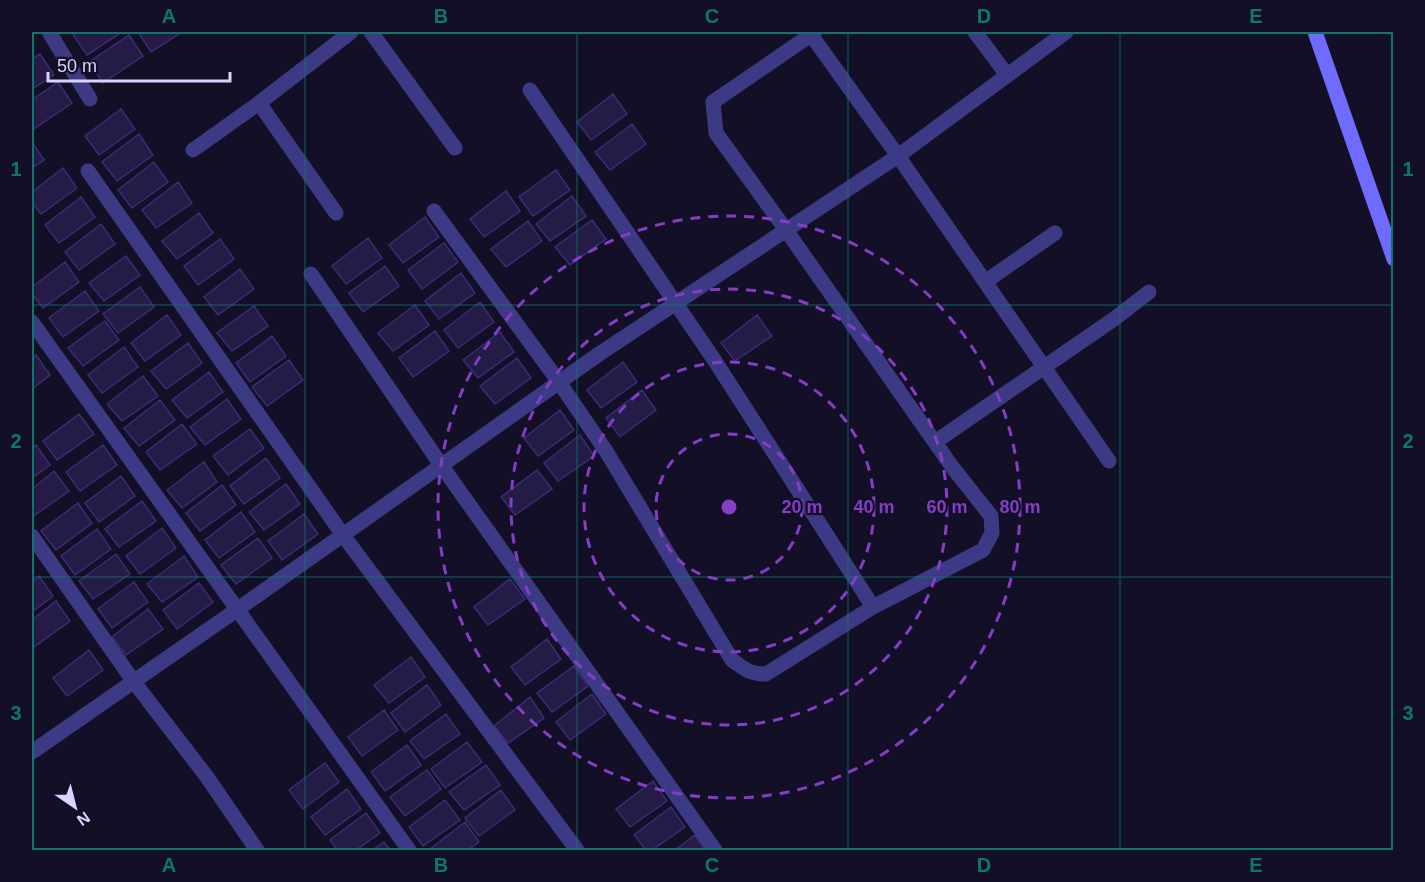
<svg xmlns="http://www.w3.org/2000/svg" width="1425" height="882" viewBox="0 0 1425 882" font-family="Helvetica,sans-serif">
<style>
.building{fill:#241b47;stroke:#3b2d73;stroke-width:1.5}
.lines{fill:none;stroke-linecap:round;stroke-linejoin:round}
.street{stroke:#3d3a85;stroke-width:15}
.secondary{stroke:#6f6bff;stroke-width:15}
.grid{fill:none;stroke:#0f766e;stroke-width:1.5;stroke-opacity:0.55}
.ring{fill:none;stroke:#843dc5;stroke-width:3;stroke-dasharray:10 8}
.centre{fill:#843dc5;stroke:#130f26;stroke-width:3}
.ring-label{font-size:18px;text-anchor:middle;font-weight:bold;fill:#843dc5;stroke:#130f26;stroke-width:4.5;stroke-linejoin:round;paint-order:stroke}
.neatline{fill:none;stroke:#0f766e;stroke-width:2}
.grid-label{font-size:20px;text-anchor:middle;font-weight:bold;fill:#0f766e}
</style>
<rect width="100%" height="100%" fill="#130f26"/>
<!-- building -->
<path class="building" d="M77,32h45l-35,23 -14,-20z
M138,32h44l-31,20z
M129,35l14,21 -40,27 -14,-21z
M40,54l14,21 -22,14v-30z
M58,82l14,21 -40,27v-30z
M613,94l14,20 -36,26 -14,-18z
M121,109l14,20 -36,26 -14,-19z
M632,124l14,20 -36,26 -15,-18z
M139,134l14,21 -36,26 -15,-19z
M32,142l12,18 -12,8z
M154,162l14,20 -36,26 -14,-18z
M63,168l14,20 -36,26 -9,-12v-10z
M556,170l14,20 -37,26 -14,-19z
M178,182l14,21 -36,25 -14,-18z
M506,191l14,20 -36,26 -14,-18z
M572,196l14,20 -36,25 -14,-17z
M81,197l14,20 -36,26 -14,-18z
M199,213l14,20 -36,26 -15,-18z
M425,217l14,20 -36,26 -14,-18z
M592,220l14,19 -36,26 -15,-18z
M528,221l14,20 -36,26 -15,-18z
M101,224l14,20 -36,26 -14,-18z
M368,238l14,20 -36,26 -14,-18z
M220,239l14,20 -36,26 -14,-19z
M444,243l14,19 -36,27 -14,-19z
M126,256l14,19 -36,26 -15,-18z
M65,262l14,20 -36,26 -11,-14v-7z
M385,266l14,20 -36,26 -14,-19z
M240,269l14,20 -36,26 -14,-18z
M461,273l14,20 -36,26 -14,-18z
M140,287l14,20 -36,26 -15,-19z
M85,291l14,20 -36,26 -14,-19z
M480,302l14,20 -36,26 -14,-18z
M415,305l14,20 -36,26 -15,-18z
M254,306l14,20 -36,25 -15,-18z
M167,315l14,20 -36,26 -14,-18z
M757,315l15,21 -37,25 -14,-18z
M105,321l14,19 -36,26 -15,-18z
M435,331l14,20 -36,26 -14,-19z
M500,332l14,20 -36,26 -15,-18z
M272,336l14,20 -36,26 -14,-19z
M188,343l14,20 -36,26 -15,-18z
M124,347l14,20 -36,26 -14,-18z
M36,355l14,20 -18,14v-30z
M517,358l14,20 -36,26 -15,-18z
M289,360l14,20 -36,26 -15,-19z
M623,362l14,20 -36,26 -14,-18z
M209,372l14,20 -36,26 -15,-18z
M143,376l15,20 -36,25 -15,-17z
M642,390l14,20 -36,27 -14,-19z
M227,399l14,20 -36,26 -15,-18z
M160,400l15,20 -36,26 -15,-18z
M560,410l14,20 -36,26 -14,-18z
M79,414l15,20 -37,26 -14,-19z
M182,424l15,20 -37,26 -14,-18z
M250,429l14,19 -36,27 -15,-19z
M580,435l14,21 -36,25 -14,-18z
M36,445l14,20 -18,13v-29z
M103,445l14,20 -37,26 -14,-19z
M266,458l14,20 -36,26 -14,-18z
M204,462l13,20 -35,26 -15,-18z
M537,470l15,19 -37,26 -14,-18z
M54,471l15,20 -37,26v-28z
M121,476l14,20 -36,26 -14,-19z
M286,484l14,20 -36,26 -15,-18z
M222,485l14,20 -36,26 -14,-18z
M142,501l14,20 -37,26 -14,-18z
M78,503l14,20 -36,27 -15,-19z
M241,512l14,20 -36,26 -14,-18z
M304,514l14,20 -36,26 -14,-19z
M162,528l14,20 -36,26 -14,-18z
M97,529l14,20 -36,26 -14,-19z
M258,538l14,20 -36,26 -15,-19z
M116,554l14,20 -37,25 -14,-18z
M184,556l14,21 -36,25 -15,-18z
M39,576l14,20 -21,16v-30z
M510,579l15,20 -37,26 -14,-18z
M134,582l14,20 -36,26 -14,-19z
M199,583l14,19 -36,27 -14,-19z
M56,601l14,20 -36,26 -2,-2v-25z
M148,609l15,20 -37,26 -14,-18z
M547,639l14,20 -36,26 -14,-18z
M89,650l14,20 -36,26 -14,-18z
M411,657l14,20 -36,26 -15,-18z
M574,666l14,20 -36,26 -15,-19z
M427,685l14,20 -36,27 -14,-19z
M592,694l14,20 -36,26 -14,-18z
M530,697l14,21 -36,25 -14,-17z
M384,710l14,20 -36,26 -14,-19z
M446,714l14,20 -36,25 -14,-18z
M467,742l15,20 -37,26 -14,-19z
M407,745l14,20 -36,26 -14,-19z
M325,763l14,19 -36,27 -14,-19z
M486,765l14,20 -36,25 -15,-18z
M427,770l14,19 -36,27 -15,-19z
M653,781l14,20 -37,26 -14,-18z
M347,789l14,20 -36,26 -14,-18z
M501,790l14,20 -36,26 -14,-18z
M445,800l15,20 -37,26 -14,-19z
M671,807l14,20 -33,23h-6l-12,-15z
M366,813l14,20 -24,17h-19l-7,-10z
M465,822l14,20 -11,8h-39z
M695,835l10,15h-30z
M384,842l6,8h-17z"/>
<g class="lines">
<!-- street -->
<path class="street" d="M49,32l41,67
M371,32l84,116
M809,32l89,124 211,305
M975,32l32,43
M530,90l185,271 158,246
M259,103l77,110
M193,150l66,-47 92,-71
M88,171l255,364 234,315
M434,211l125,171 47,69 126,209c13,9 17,14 34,14l107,-67 110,-57 9,-17 -1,-17 -38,-48 -167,-238 -70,-97 -3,-31 102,-70
M311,274l130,191 274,385
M985,282l70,-49
M32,322l377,528
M935,442l179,-123 35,-27
M32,536l102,146 73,95 50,73
M32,752l206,-143 361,-255 299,-198 168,-124"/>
<!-- secondary -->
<path class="secondary" d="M1315,32l79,227"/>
</g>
<!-- grid -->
<path class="grid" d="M305,32v818M577,32v818M848,32v818M1120,32v818M32,305h1362M32,577h1362"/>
<!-- distance rings -->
<g class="ring">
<circle cx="729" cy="507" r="73"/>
<circle cx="729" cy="507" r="145"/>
<circle cx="729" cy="507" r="218"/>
<circle cx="729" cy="507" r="291"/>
</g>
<circle cx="729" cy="507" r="9" class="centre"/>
<g class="ring-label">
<text x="802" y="513">20 m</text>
<text x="874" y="513">40 m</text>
<text x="947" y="513">60 m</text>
<text x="1020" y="513">80 m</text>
</g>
<!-- border -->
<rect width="1425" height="882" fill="none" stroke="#130f26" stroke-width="66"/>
<!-- north arrow -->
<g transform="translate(75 807) rotate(145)" stroke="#130f26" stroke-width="4.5" paint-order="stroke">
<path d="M0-4.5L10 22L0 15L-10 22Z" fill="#d9d4ff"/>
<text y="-9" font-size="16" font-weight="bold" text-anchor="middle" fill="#d9d4ff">N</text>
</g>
<!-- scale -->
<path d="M48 72v9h182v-9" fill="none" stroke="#d9d4ff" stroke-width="3"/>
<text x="57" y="72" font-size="18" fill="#d9d4ff" stroke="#130f26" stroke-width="4.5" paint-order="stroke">50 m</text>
<rect x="33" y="33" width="1359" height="816" class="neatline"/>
<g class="grid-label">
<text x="169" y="23">A</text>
<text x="441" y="23">B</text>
<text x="712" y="23">C</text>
<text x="984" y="23">D</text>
<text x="1256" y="23">E</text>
<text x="16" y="176">1</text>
<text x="1408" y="176">1</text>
<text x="16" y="448">2</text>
<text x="1408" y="448">2</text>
<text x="16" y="720">3</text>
<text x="1408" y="720">3</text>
<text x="169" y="872">A</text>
<text x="441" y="872">B</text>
<text x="712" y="872">C</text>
<text x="984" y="872">D</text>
<text x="1256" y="872">E</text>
</g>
</svg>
